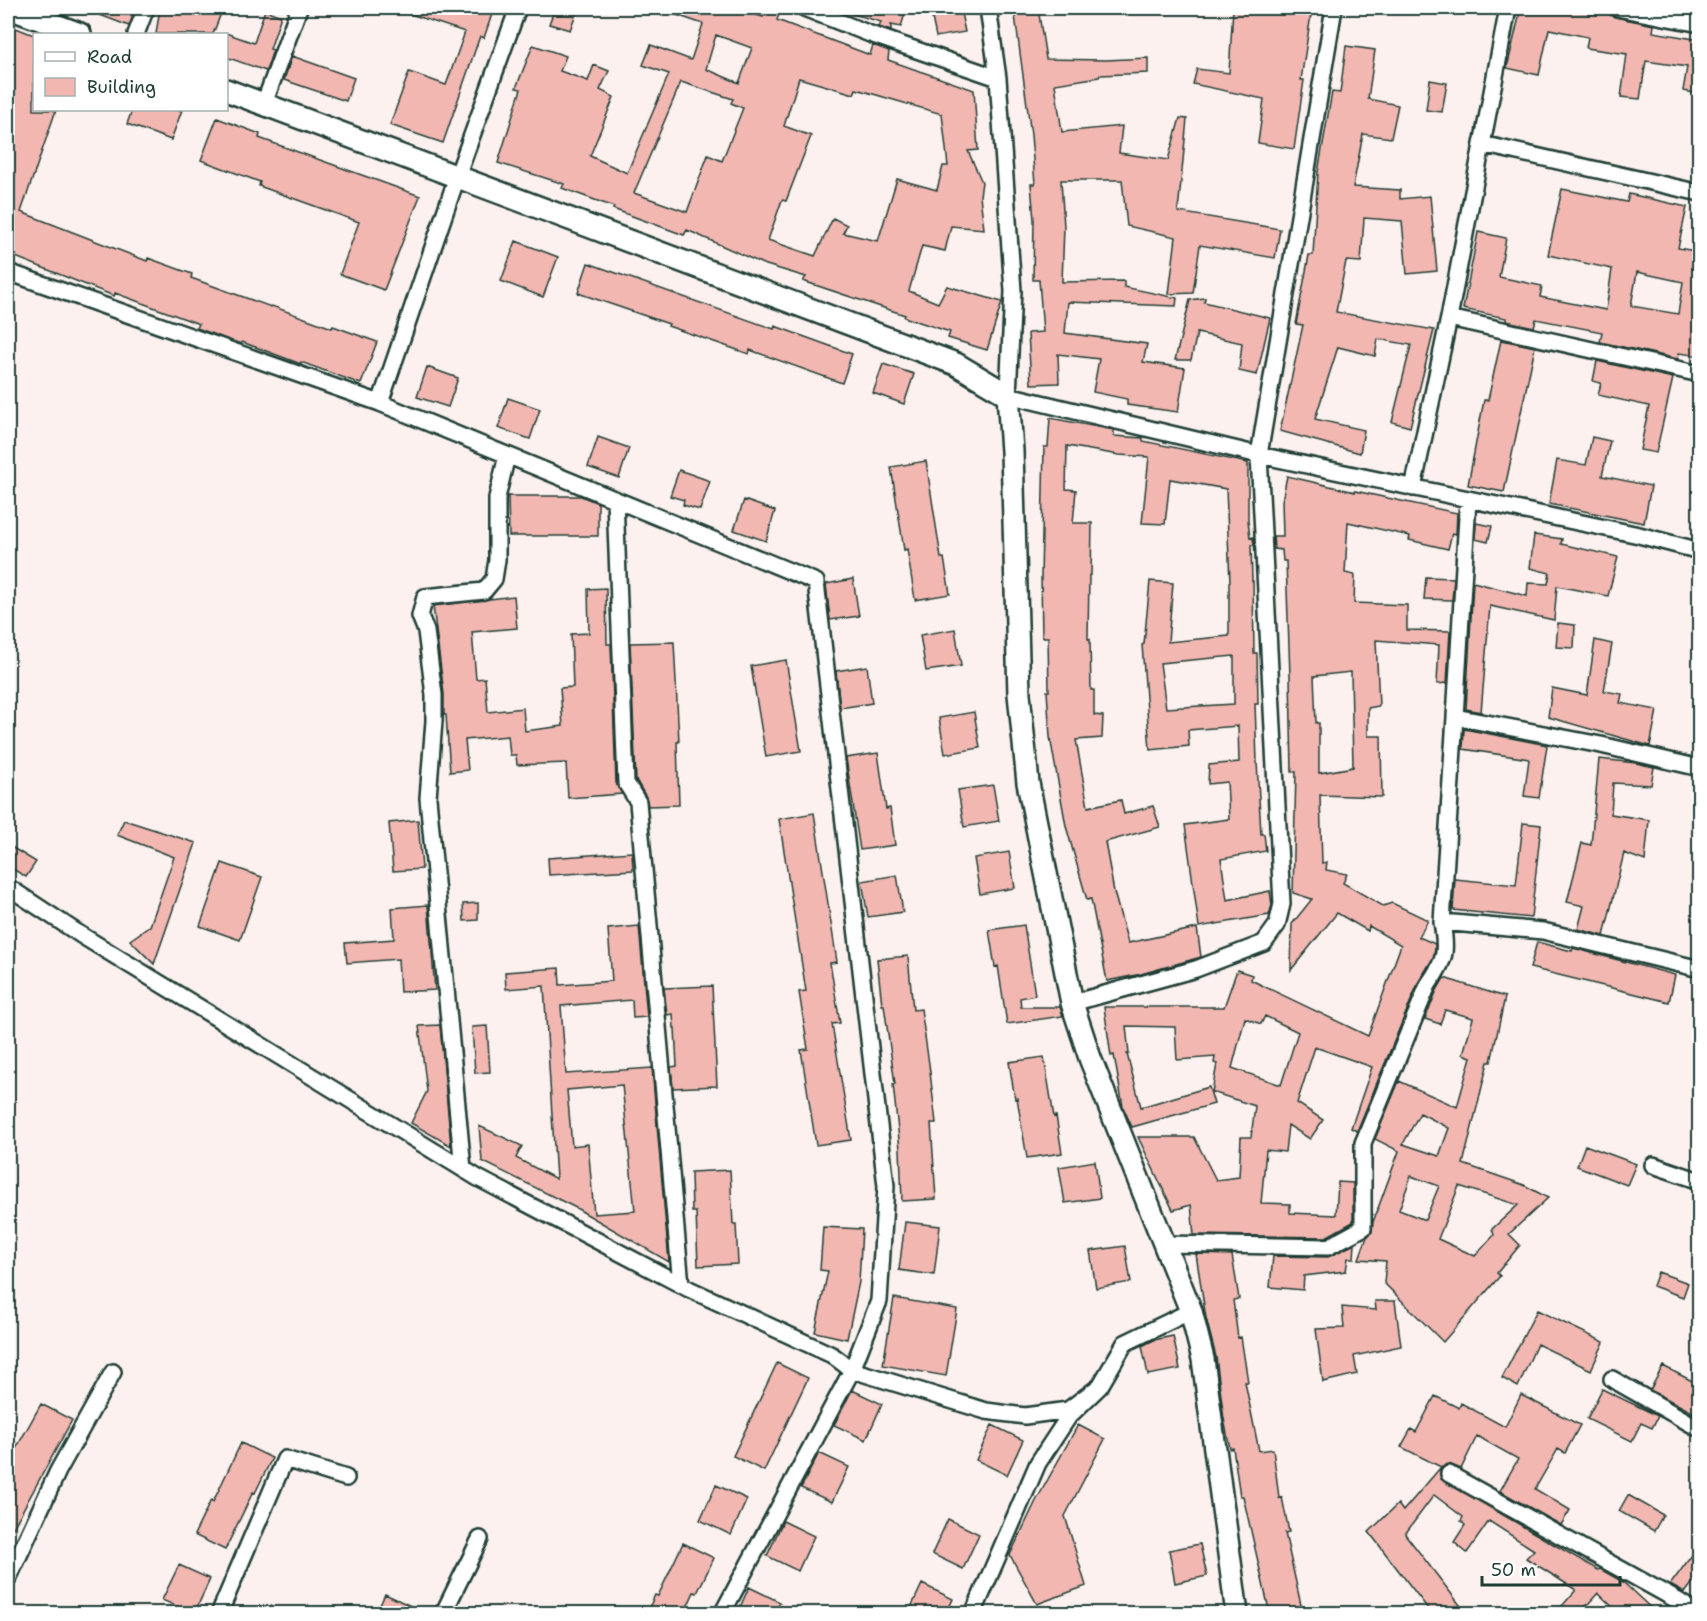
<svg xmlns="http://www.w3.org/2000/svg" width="1707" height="1621" viewBox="0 0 1707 1621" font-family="'Shantell Sans',sans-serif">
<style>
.building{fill:#f3b7b1;stroke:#1f3d34;stroke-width:1.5;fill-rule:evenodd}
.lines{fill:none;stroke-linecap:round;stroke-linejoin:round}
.minor-casing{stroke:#1f3d34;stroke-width:20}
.secondary-casing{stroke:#1f3d34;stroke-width:26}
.minor{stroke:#fff;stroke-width:15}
.secondary{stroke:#fff;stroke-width:21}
</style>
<rect width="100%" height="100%" fill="#fdf1ef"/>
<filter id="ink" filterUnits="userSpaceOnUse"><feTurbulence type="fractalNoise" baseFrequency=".0167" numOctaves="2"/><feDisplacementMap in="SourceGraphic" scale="12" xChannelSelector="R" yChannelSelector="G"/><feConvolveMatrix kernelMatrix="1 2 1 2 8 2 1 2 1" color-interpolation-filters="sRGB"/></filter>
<g filter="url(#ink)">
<!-- building -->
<path class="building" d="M84,8h52l-7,18 -45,-17z
M160,8h63l-10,26h-57z
M401,8h93l-10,30 -4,-2 -37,107 -53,-18 19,-53 37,13 19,-53 -64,-21z
M555,8h23l-8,22 -21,-6z
M663,8h72l28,9 4,-9 13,4 -3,8 93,35 3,-10 16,6 -1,9 86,30 4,60 -10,1 14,31 -2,14 4,33 -33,-3 -6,25 -23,-5 -13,45 29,12 9,-17 55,16 -15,48 -39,-12 2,-6 -46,-15 1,-2 -102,-34 3,-4 -43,-13 -76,-34 -3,5 -71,-26 1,-2 -52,-19 2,-4 -66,-21 23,-74 -5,-1 17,-43 33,11 -6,15 28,10 6,-16 15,6 -9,19 14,7 -24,59 37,17 42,-99 -26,-9 8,-20 40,15 12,-36 -41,-14zM716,35l36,13 -13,35 -33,-14zM799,78l55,16 2,-5 86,25 6,52h-5l-6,24 -40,-11 -19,62 -35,-8 4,-8 -14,-7 -18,38 -47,-16 14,-40 4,1 25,-65 -27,-10zM681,82l52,17 -2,4 12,5 -21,53 -14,-6 -21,57 -53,-19z
M846,8h50l10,2 -5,17 -10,-2v6l-12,-4 2,-5 -35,-10z
M930,8h30l5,24 -29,5z
M1014,8h24l8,51 60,1 42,-2v15l-48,2 -1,2 -44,7 7,48 60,-6 -3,27 49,7 12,-42 7,1 -9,93 102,17 -5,29 -75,-13 -7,48 -24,1 7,-57 -49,-11 -5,-46h-61l3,47 -2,55 62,-1v6l53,11 -1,8 -108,-4 -3,31 82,11 -4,18 42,6 -7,44 -51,-7v-6l-34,-7 6,-33 -41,-5 1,29 -28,1 -3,-51 15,-1 -4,-52h-6l1,-60 -3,-36h4l-4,-49z
M1233,8h79l-11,72h3l-10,69 -36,-6 6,-44 -71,-15 4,-15 32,4z
M1521,8h44l29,6 1,-3 4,1v-4h8l3,7 5,2 39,8 -1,7 47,8v54l-17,-3 4,-24 -41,-6 -6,38 -19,-2 6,-43 -41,-6 2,-11 -39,-8 -10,46 -32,-7z
M265,10l16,6 -11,33 3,1 -7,21 -40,-14v-24l28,10z
M8,25l26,10v75h22l-35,102 126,49 1,-3 44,16 -1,4 80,29 1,-1 60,22 1,-2 44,16 -16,42 -60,-22v2l-59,-22 -1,2 -15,-5 -29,-11 2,-4 -84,-31 -1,3 -106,-42z
M1346,46l29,4 -7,49 30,6 -7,33 -28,-4 -10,53 47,3v9l30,-3 7,75 -30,3 -5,-53 -38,-3 -3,44 -15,-1 -10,51 98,18 -24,97 -18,-5 19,-77 -33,-6 -3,17 -37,-9 -23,72 49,11 -4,23 -80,-22 23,-106 -7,-1 13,-69h4l5,-83 14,-80 8,1z
M292,56l62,22 -8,23 -62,-21z
M1430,80l17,3 -5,29 -16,-2z
M132,110h50l-11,30 -44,-16z
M217,118l43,16 -1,4 161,58 -36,94 -44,-16 19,-52 -100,-36 1,-4 -59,-22z
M1562,189l65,13 2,-8 58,13 -9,41 22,4v104l-21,-3 -1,6 -78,-17 2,-10 -66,-13 -2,8 -28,-6v-3l-43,-9 15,-77 28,6 -7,39 43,9 -2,11 66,13 6,-41 -64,-14zM1637,272l46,10 -5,32 -47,-8z
M516,241l42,16 -15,40 -42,-16z
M588,263l186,66 1,-3 77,28 -10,29 -92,-33 -1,4 -49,-17 -32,-11 1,-2 -91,-31z
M1205,298l-1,4 66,16 -13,57 -18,-4 3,-28 -45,-10 -6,27h-16l15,-60z
M1501,340l34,7 -31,145 -36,-7 16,-85h4z
M1597,361l76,17 -17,75 -16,-3 9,-44 -51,-11 3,-12 -8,-2z
M883,364l31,10 -10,30 -31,-11z
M427,367l31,11 -10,29 -31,-10z
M508,398l32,11 -10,30 -32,-11z
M1050,418l64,12v6l29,2v3l105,22v57l2,18 3,-1 1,8h-3l1,36h1l1,72h3l1,51h-3l2,58 4,72h3l2,17 -45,8 6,41 43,-9 2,14 -3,10 -70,12 -14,-102 44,-6 -2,-37 -19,2 1,-19 30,-3 -1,-36 -50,4 1,16 -39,4 -8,-105 2,-1 6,-63 23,2 -5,59 61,-6v-54h1l-4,-93 -56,-10 -5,45 -23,-1 7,-66 -30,-2 -52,-9 -1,43 10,1 -3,33h19l-1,52h-2l-1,64h2l1,51h3v25l9,1 -1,22 -26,2 12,67 33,-7 3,14 29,-8 7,21 -55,15 9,50 14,51 69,-15 4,29 -60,17 -34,7 -16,-82 -4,1 -21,-74 -16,-89 -3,-46h2l-1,-54h-6l-1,-60 3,-130h4zM1234,656v48l-68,4 -6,-45z
M598,437l31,11 -10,30 -31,-11z
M1592,437l18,4 -8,35 49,10 -7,37 -95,-19 8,-44 29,5z
M926,461l15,97h3l6,36 -35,6 -8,-51 -3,1 -13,-83z
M679,470l31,11 -10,29 -17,-5 1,-5 -14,-4z
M1287,476l68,16v-1l102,22 -1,21 -4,-1 -4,16 -39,-9 1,-4 -62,-14 -3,51 10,2 -1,28 53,2v25l43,1 -3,52 -10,1 2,-39 -63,-5 3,66 -11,2v28h13l1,61 -62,-2 2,68 5,-1 -1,8 21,4 -4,9 40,23 9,-3 36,17 -9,17 16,7v4l-2,10 -14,23 -62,150 -6,-3 21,-61 -57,-20 -18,56 26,17 -13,19 -22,-14 -3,27 -19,-2 -5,53 29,1v9l46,2 2,-33 15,1v39l-27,15 -132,-2 -3,-30 -18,5 -35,-73h56l22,43 23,-3 2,-40h10l4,-31 -43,-14 5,-28 -3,-1 1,-6 -38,3 -2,-33 -49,-1 3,28h-2l14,53 68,-20 5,17 -82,23 -9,-20 -9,-52 -3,1 -7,-49h120l13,-37 15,5 -1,5 117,56 33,-91 -32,-19 -1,5 -31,-18 -46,57 1,-46 20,-25 -19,-6 3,-121h-4l-2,-96 -4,-115h-3l-1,-11 -8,-1 -1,-13h10l-1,-35zM1351,672l2,95 -34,6v-50h-3l-2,-47zM1265,1016l33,16 -17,53 -49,-17 13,-50 16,6z
M508,496h73l17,7v33h-89z
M744,500l31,11 -9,30 -32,-11z
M1476,523l16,3 -4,16 -13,-3z
M1534,535l28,4 -1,5 57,13 -10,39 -51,-10 -3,34 -64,-14 -9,106 -15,-3 7,-127 54,14 1,-13 20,1 2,-11 -20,-5z
M1426,577l28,1 -2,22 -28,-1z
M853,579l6,37 -29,4 -4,-36z
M606,588l1,56h4l5,139 6,11 -54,4 -2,-35 -49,2 -1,-10h-6l-2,-19 -43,4 3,30 -18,2 -4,-57h-2v-21l-11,-88 81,-10 3,32 -45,4 4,47 9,-1 3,34 35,-4 2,23 38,-5 -3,-38 13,-1 -2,-53 18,-1 -1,-44z
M1558,623l17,2 -1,23 -18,-1z
M955,629l6,37 -35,5 -6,-36z
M1595,640l17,4 -8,47 18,3 -2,9 37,7 -7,36 -102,-29 4,-29 35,7z
M674,642l5,100h-2l2,63 -31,1 -2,-9 -10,-17 -6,-137z
M786,660l15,91 -35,6 -15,-91z
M867,666l5,37 -32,5 -4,-37z
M974,712l6,36 -35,6 -6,-36z
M1464,729l83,16 -8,53 -15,-2 5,-37 -66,-10z
M878,753l8,56 4,-1 5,37 -35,5 -14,-92z
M1599,759l37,4 18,4 -3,18 -38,-2 -2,31 38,6 -4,41 -21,-8 -20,83 -26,-7 6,-23 -17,-4 15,-59 9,2z
M993,785l6,36 -35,6 -6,-37z
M814,813l23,149 -7,1 10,60 -8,1 19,116 -35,5 -15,-95 7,-1 -9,-57 7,-1 -27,-172z
M124,820l72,23 -42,121 -24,-24 20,-14 24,-69 -57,-22z
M418,820l4,49 -29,2 -4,-48z
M1523,823l18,2 -10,93 -78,-8 2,-31 61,6z
M8,845l28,17 -10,15 -18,-11z
M632,852l1,18 -84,5 -1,-17z
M1009,852l6,36 -35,6 -6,-36z
M222,863l40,14 -22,63 -40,-14z
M897,875l6,37 -35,5 -6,-36z
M478,903v17l-14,1 -1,-17z
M428,905l7,85 -35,2 -2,-33 -51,4 -2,-20 49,-4 -2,-31z
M1024,925l11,70 -15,3 1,9h39l3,9 -56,8 -9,-58 -3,1 -6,-37z
M639,926l8,91 -14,1 -1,-18 -71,6 5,68 86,-6 17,194 -93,-54 -94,-47 -3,-35 43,20 -6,12 40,21 -12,-193 -38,3 -1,-17 54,-4 1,17 52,-4 -4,-52zM622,1085l13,126 -41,3 -6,-70 -16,2 -5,-56z
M1537,942l35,9 1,-3 102,27 -6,27 -139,-34z
M908,956l5,54 8,-1 8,55 7,59h-5l5,76 -34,2 -2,-52 -7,-65h2l-11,-79h-2l-5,-46z
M1444,978l61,19 -14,65h-3l-25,102 61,21 24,13 -39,36 11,11 -23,28 3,3 -57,66 -59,-59 2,-22 -27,-2 8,-22 5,-5 1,-10 26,-71 -24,-12 24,-58 58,26 14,-50 -8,-3 10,-36 -28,-8 -5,14 -15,-5 12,-29zM1420,1113l29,15 -10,28 -36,-12zM1411,1176l28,10 -14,34 -26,-10zM1459,1186l59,19 -26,24 2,6 -19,21 -37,-17z
M712,986l5,100 -44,2 -2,-21 6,-1 -2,-38h-1l-1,-14 -6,1 -3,-27z
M440,1025l11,121 -40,-23 16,-32 -8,-65z
M487,1026l3,46 -15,1 -3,-46z
M1044,1057l10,60 2,-1 6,37 -35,5 -10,-60 -2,1 -6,-37z
M1585,1145l51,19 -9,21 -50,-19z
M1095,1161l5,37 -35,5 -6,-36z
M730,1170l3,54h3l2,40 -40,2 -2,-54h-4l-1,-40z
M905,1222l35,4 -6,49 -35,-5z
M823,1227l39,2 -3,53 -12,57 -32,-7 13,-61 -8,-1z
M1355,1244l-1,14h-6l-2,13 -42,5 -1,14 -33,-3 3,-31 55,1z
M1125,1246l6,36 -35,6 -6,-37z
M1196,1254l36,1 7,44 -6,1 5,38 3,-1 7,45h-3l14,69 14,-2 6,49 3,-1 7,35 -4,1 18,81h-33l-27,-118h-3l-7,-48 -3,1 -6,-30 -8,-62 -10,-39z
M1658,1272l30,11 -5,14 -30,-11z
M894,1298l63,11 -11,67 -63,-11z
M1375,1301h20l6,45 -47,10 3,18 -34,8 -7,-53 28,-1 -2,-21 34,3z
M1537,1310l67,32 -13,28 -54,-26 -19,43 -16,-9z
M1173,1336l7,33 -32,6 -6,-29 12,-6z
M777,1363l31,15 -44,93 -31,-15z
M1663,1366l37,19v31l-50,-26z
M1602,1389l56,27 -6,12 -11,-5 -9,18 -45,-22z
M852,1390l30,14 -16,36 -32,-15z
M1521,1395l59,30 -15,28 -7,-4 -23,40 35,21 -9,15 -61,-34 18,-32 -41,-23 -16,33 -12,-5 -4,1 -5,5 1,9 157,91 2,-1 23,13 34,32h-37l-22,-21 -19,21h-24l21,-24 -50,-32 8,-8 -45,-29 -22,32 -13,-11 11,-17 -4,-4 2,-4 -29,-22 -29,39 62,80h-35l-63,-82 29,-28 5,7 38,-44 -40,-20 10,-18 5,3 19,-36 24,12 2,-5 44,24z
M41,1404l31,16 -64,117v-74z
M992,1425l31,15 -16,35 -31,-15z
M1078,1425l27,14 -40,77 21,70 -49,18 -27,-49 26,-54z
M241,1443l31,15 -17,35 -2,-1 -28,58 -31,-15 17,-35 2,2z
M819,1453l30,14 -17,35 -31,-14z
M716,1485l31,14 -16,36 -31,-15z
M1628,1495l35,20 -9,16 -35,-20z
M948,1519l31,15 -16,35 -31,-15z
M783,1521l31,15 -16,35 -31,-15z
M683,1543l31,15 -17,35 -3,-1 -10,22h-38l9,-19 3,1z
M1200,1544l7,32 -32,7 -6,-33z
M1700,1544v29l-15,20 -15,-8z
M179,1565l31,14 -16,35 -32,-14z
M922,1584l31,15 -7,15h-38z
M749,1587l31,15 -5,12h-38z
M385,1594l43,20h-52z"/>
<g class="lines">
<!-- minor casing -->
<g class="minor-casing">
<path id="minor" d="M804,8l66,26 128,44
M988,8l10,70 15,213 -5,104 251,60 380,80 61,16
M1617,8l83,16
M136,34l10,-26
M264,104l35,-96
M1482,144l218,49
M8,272l372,131 436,179 70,604 -7,115 -27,69 -130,244
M1449,318l251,56
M380,403l77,-226 61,-169
M1413,488l36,-170 59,-310
M615,499l11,284 12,19 43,483
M1468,500l-13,217 146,28 99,23
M1455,717l-13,205 101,9 157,38
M8,887l73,48 397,243 211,111 143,66 20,15 134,41 39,5 43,-6 32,-24
M1072,1003l124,-34 68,-26 13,-18 5,-21 -23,-449 75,-447
M1653,1165l47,16
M463,1169l-35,-371 6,-77v-26l-8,-64 -6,-15 5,-19 59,-6 10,-12 3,-19v-62l10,-43
M1164,1244l164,3 35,-19v-85l65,-158c18,-26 19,-33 14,-63
M1612,1379l88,50
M1449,1474l251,139
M8,1579l50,-108 55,-99
M219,1614l66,-155 61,19
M443,1614l37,-75
M973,1614l65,-151 31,-47 31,-30 25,-43 66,-32"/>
</g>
<!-- secondary casing -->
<g class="secondary-casing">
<path id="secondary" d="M9,8l71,26
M226,90l730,274 52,31 4,56 7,243 9,89 44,220 18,55 101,253 12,48 34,255"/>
</g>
<!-- minor -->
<use href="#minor" class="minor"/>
<!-- secondary -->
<use href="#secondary" class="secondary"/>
</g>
</g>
<!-- margin -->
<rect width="1707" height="1621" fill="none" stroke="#fff" stroke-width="30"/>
<rect x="15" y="15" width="1677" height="1591" fill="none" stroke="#1f3d34" stroke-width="2" filter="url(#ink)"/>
<!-- legend -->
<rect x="33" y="33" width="195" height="78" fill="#ffffff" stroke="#a5b1ae" stroke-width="1.5"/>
<rect x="45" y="52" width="30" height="9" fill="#ffffff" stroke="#a5b1ae" stroke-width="1.5"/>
<text x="87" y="63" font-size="18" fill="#1f3d34">Road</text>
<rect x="45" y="78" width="30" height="18" fill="#f3b7b1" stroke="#a5b1ae" stroke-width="1.5"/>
<text x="87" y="93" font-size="18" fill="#1f3d34">Building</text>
<!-- scale -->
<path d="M1482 1576v9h138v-9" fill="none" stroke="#1f3d34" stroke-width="3"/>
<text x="1491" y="1576" font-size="18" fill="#1f3d34" stroke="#ffffff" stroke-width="4.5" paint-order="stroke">50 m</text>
</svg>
